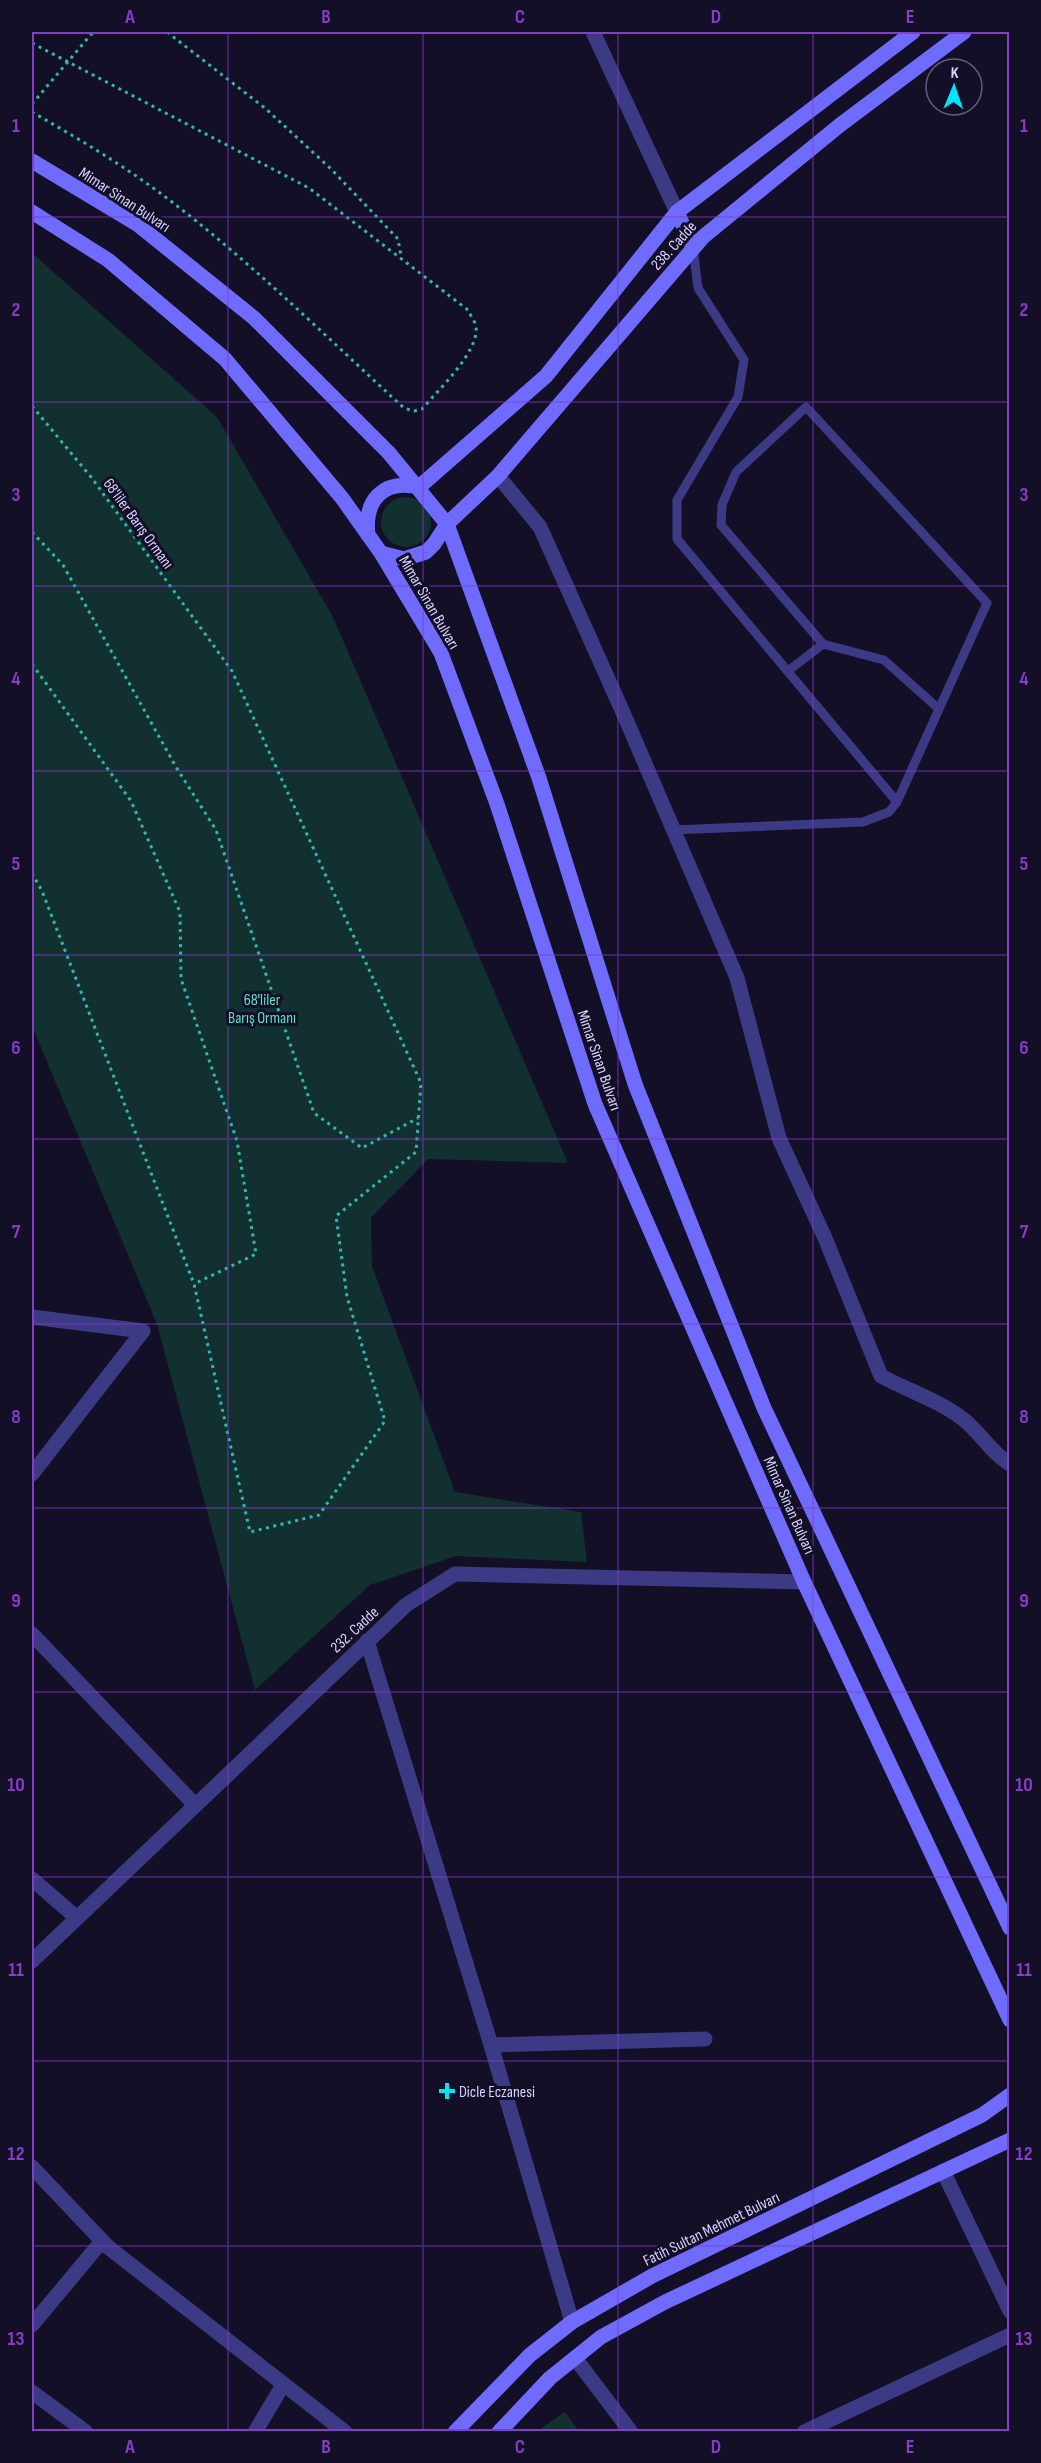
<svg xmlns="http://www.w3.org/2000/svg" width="1041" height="2463" viewBox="0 0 1041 2463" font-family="'Sofia Sans Condensed',sans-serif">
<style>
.green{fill:#12302f}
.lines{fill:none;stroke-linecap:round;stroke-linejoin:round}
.path{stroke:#2fb8b0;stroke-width:3;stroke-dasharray:3 4.5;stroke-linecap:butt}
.lane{stroke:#3d3a85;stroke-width:9}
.street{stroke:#3d3a85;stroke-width:15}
.secondary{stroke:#6f6bff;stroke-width:15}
.grid{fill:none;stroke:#843dc5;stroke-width:1.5;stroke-opacity:0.55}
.poi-dot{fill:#00e5ff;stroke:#130f26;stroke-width:2}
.labels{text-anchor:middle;stroke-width:6;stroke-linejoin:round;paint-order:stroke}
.street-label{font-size:16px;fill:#d9d4ff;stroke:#130f26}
.park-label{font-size:16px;fill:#5fe0c0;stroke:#130f26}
.poi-label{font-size:16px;fill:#d9d4ff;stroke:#130f26;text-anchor:start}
.neatline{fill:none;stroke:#843dc5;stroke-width:2}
.grid-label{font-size:20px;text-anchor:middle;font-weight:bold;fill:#843dc5}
</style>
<rect width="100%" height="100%" fill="#130f26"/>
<!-- green -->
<path class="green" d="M32,253l185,164 116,200 235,546 -140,-4 -57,59 1,48 83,226 126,20 6,50 -131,-6 -86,29 -115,105 -98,-366 -125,-298z
M381 522a25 25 0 1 1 50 0a25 25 0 1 1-50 0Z
M565,2412l14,19h-42z"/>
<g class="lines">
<!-- path -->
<path class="path" d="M167,32l99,77 64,59 68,71 3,17
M32,43l277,145 159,122c2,5 7,11 8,17 3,25 -38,63 -54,82l-8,2 -10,-3c-81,-74 -160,-153 -248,-218 -40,-29 -82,-54 -124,-78
M32,104l61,-72
M32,406l59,71 141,194 189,412 -5,69 -80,64 11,81 38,124 -66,94 -69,17 -56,-248 -152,-393 -10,-18
M32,532l31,33 113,202 40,63 98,283 48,35 56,-30
M32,664l99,137 49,111 1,67 56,162 19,113 -62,30"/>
<!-- lane -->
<path class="lane" d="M693,247l5,41 46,72 -6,37 -61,103v39l220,263
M788,671l35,-27
M672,830l191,-8 26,-10 8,-10 90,-199 -181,-196 -70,65 -14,33 -1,20 102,119 61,16 55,49"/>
<!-- street -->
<path class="street" d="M593,32l84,180
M498,476l42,51 85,190 112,261 42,160 46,100 56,138c28,15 57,24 82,43 17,13 28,34 47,45
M32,1317l111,14 -111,143
M32,1634l163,171
M367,1641l124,404 81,277
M32,1879l45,39
M32,1961l374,-356 49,-31 349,8
M491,2045l214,-6
M32,2167l76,80 237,185
M943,2171l67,140
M32,2325l70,-84
M575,2358l56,74
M32,2392l54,40
M255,2432l28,-47
M804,2432l206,-97"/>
<!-- secondary -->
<path class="secondary" d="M32,161l105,63 117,94 135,135 58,71 92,254 96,306 129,324 246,520
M32,212l76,48 117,99 117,139 39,55 60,100 56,151 98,300 209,478 206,438
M677,212l16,35
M419,487l127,-111 131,-164 236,-180
M368,535c-4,-35 15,-56 51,-48
M381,553l23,6 22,-7 8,-8 13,-20 51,-48 205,-239 137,-112 124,-93
M455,2432l75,-77 42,-33 80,-46 330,-161 28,-20
M499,2432l51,-54 51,-41 64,-35 345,-162"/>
</g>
<!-- grid -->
<path class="grid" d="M228,32v2400M423,32v2400M618,32v2400M813,32v2400M32,217h978M32,402h978M32,586h978M32,771h978M32,955h978M32,1139h978M32,1324h978M32,1508h978M32,1692h978M32,1877h978M32,2061h978M32,2246h978"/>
<!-- markers -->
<path class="poi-dot" d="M444 2082h6v6h6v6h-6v6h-6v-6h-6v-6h6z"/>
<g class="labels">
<!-- street labels -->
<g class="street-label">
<text transform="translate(125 199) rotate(33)" y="6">Mimar Sinan Bulvarı</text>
<text transform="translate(673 245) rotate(-48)" y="6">238. Cadde</text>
<text transform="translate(139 523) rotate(54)" y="6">68'liler Barış Ormanı</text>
<text transform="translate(430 602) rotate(60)" y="6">Mimar Sinan Bulvarı</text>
<text transform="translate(600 1060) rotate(71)" y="6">Mimar Sinan Bulvarı</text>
<text transform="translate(790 1505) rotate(66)" y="6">Mimar Sinan Bulvarı</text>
<text transform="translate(354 1629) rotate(-43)" y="6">232. Cadde</text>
<text transform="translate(711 2228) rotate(-26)" y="6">Fatih Sultan Mehmet Bulvarı</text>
</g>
<!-- park labels -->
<g class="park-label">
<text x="262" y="1005">68'liler<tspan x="262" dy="18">Barış Ormanı</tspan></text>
</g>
<!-- poi labels -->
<g class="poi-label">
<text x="459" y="2097">Dicle Eczanesi</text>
</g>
</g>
<!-- border -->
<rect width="1041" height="2463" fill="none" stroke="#130f26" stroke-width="66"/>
<!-- north arrow -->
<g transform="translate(954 87) rotate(2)"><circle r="28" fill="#130f26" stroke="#625e7d" stroke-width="1.5"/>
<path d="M0-4.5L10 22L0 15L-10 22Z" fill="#00e5ff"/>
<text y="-9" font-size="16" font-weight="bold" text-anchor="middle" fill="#d9d4ff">K</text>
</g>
<rect x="33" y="33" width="975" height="2397" class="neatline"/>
<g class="grid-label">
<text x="130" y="23">A</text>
<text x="326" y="23">B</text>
<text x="520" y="23">C</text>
<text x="716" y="23">D</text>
<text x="910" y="23">E</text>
<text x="16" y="132">1</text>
<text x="1024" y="132">1</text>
<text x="16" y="316">2</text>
<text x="1024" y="316">2</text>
<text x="16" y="501">3</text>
<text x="1024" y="501">3</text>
<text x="16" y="685">4</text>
<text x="1024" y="685">4</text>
<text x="16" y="870">5</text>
<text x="1024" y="870">5</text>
<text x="16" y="1054">6</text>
<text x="1024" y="1054">6</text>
<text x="16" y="1238">7</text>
<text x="1024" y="1238">7</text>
<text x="16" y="1423">8</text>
<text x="1024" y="1423">8</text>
<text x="16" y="1607">9</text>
<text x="1024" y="1607">9</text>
<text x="16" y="1791">10</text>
<text x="1024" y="1791">10</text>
<text x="16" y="1976">11</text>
<text x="1024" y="1976">11</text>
<text x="16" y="2160">12</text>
<text x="1024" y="2160">12</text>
<text x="16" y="2345">13</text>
<text x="1024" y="2345">13</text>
<text x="130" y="2453">A</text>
<text x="326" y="2453">B</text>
<text x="520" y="2453">C</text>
<text x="716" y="2453">D</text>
<text x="910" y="2453">E</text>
</g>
</svg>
